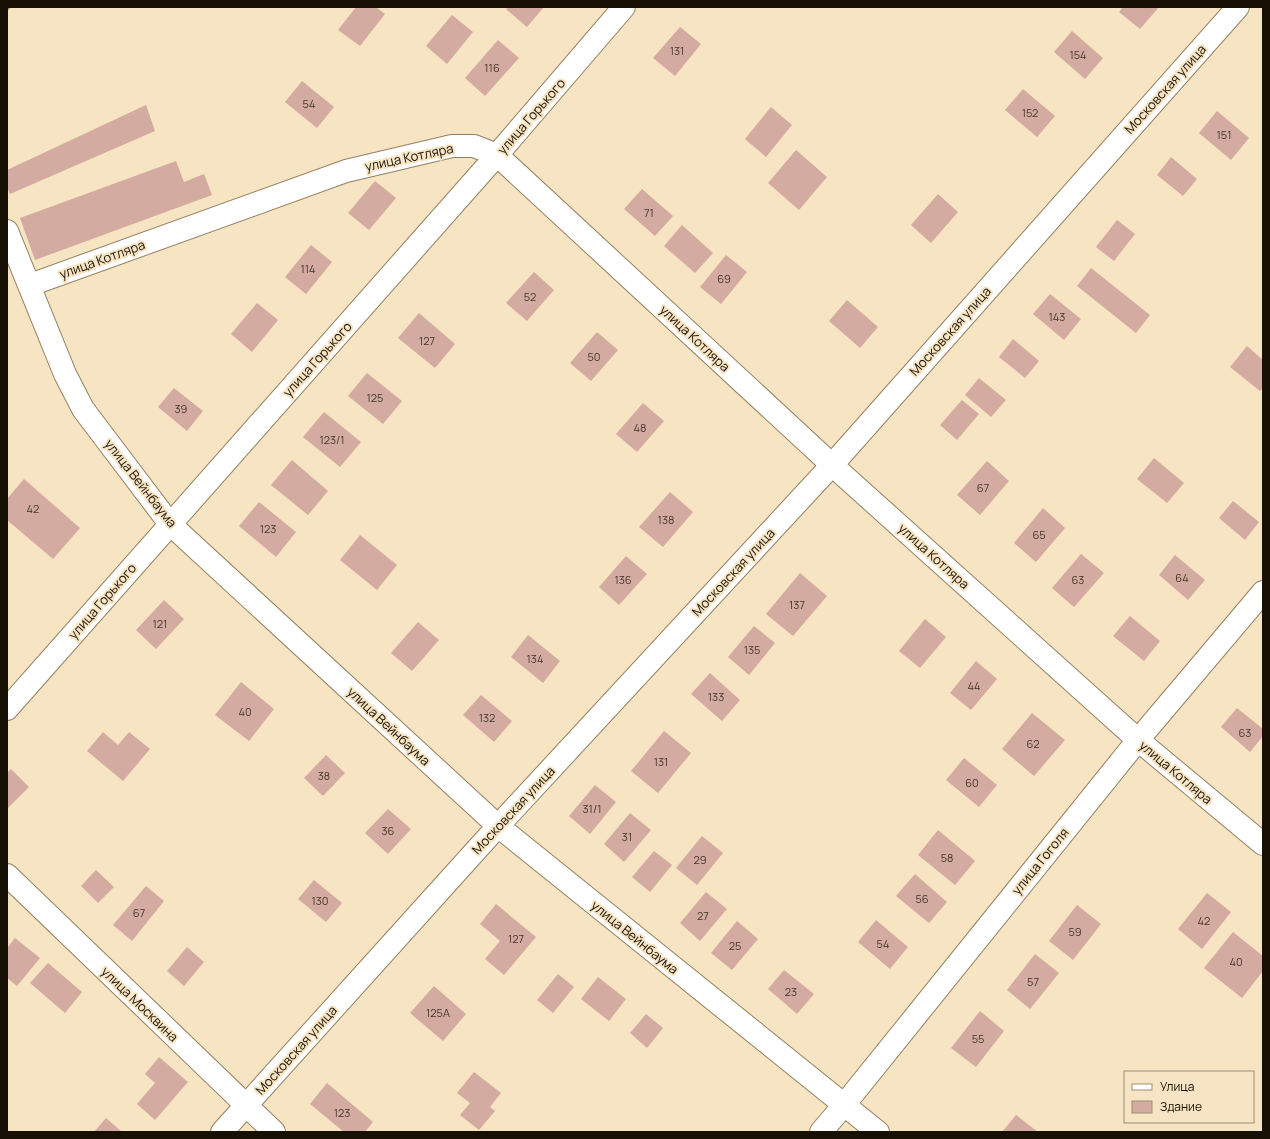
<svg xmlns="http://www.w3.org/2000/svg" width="1270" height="1139" viewBox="0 0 1270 1139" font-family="Manrope,sans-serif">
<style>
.building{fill:#d3aba0}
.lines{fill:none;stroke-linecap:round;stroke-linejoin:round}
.minor-casing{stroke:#928161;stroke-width:24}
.minor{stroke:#fff;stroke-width:22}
.rail-casing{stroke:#4b4231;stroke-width:4.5}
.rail{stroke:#f7e4c2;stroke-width:3;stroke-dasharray:9;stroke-linecap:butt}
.labels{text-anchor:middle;stroke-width:4;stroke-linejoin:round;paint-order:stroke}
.number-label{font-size:11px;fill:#44362b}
.street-label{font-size:13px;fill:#150f04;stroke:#f7e4c2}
</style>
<rect width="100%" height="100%" fill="#f7e4c2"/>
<!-- building -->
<path class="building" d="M356,7h20l9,7 -25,32 -22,-16z
M508,7h36l-17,20 -21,-18z
M1123,7h36l-19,22 -21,-17z
M452,15l21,17 -26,32 -21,-18z
M680,27l21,17 -26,32 -22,-18z
M1072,31l31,27 -18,21 -31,-27z
M498,40l21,18 -34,38 -20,-18z
M302,81l32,26 -17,21 -32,-26z
M1023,89l32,27 -18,21 -32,-27z
M146,105l9,26 -145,63 -3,-7v-17z
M771,107l21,18 -26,32 -21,-18z
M1217,111l32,27 -18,22 -32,-27z
M796,150l31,27 -28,33 -31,-27z
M1171,157l26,22 -14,17 -26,-21z
M176,161l8,21 20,-8 8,21 -177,65 -15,-42z
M375,181l21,17 -27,32 -21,-17z
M642,189l31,27 -18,20 -31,-27z
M938,194l20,18 -27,31 -20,-18z
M1117,220l18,14 -21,27 -18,-14z
M682,225l31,28 -18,20 -31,-27z
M311,245l21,17 -26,32 -21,-17z
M726,255l21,17 -26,32 -21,-17z
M1091,268l59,47 -14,18 -59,-47z
M534,272l20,18 -27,31 -21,-18z
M1050,294l31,25 -17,21 -31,-26z
M847,300l31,27 -18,21 -31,-27z
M257,303l21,17 -26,32 -21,-18z
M419,313l36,31 -20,24 -37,-30z
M597,332l21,18 -27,31 -21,-18z
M1013,339l26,22 -14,17 -26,-21z
M1247,346l16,14v28l-3,3 -30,-24z
M367,373l35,28 -19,23 -35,-28z
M979,378l27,22 -15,17 -26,-22z
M174,388l29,23 -16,20 -29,-24z
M962,400l17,14 -22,26 -17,-15z
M643,403l21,18 -27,31 -21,-18z
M324,412l37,30 -21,25 -37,-30z
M1154,458l30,25 -17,20 -30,-24z
M292,460l36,31 -20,24 -37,-30z
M987,461l22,20 -29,34 -23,-20z
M24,479l56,49 -27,31 -46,-39v-21z
M670,492l23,20 -30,35 -24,-20z
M1233,501l26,21 -14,18 -26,-22z
M259,502l37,30 -20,25 -37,-31z
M1043,508l22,20 -29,34 -22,-19z
M360,535l37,30 -20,25 -37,-30z
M1081,554l23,19 -30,34 -22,-19z
M1175,555l30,25 -17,20 -29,-25z
M626,556l21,18 -28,31 -20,-18z
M800,573l27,23 -34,40 -27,-22z
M164,600l20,19 -28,30 -20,-19z
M1130,616l30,25 -16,20 -31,-25z
M925,619l21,18 -26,31 -21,-17z
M418,622l21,18 -27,31 -21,-18z
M754,626l21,17 -26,32 -21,-18z
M528,635l32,26 -17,22 -32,-26z
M976,661l21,18 -26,31 -21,-17z
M710,673l30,27 -18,21 -31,-27z
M241,682l33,27 -25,32 -34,-26z
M481,695l31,26 -18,21 -31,-27z
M1237,708l26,21v7l-13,16 -29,-25z
M1032,713l33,27 -31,36 -32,-27z
M664,731l27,22 -33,40 -27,-22z
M103,732l15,13 11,-13 21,17 -27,32 -36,-30z
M326,755l19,18 -22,23 -19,-18z
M964,758l33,27 -18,22 -33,-27z
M11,769l18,18 -22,22v-36z
M595,785l21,17 -26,32 -21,-18z
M388,809l23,20 -23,25 -23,-21z
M630,813l21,17 -27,32 -20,-18z
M938,830l37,31 -20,24 -37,-30z
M702,836l21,17 -26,32 -21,-17z
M654,851l18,14 -22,27 -18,-15z
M96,870l18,17 -16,16 -17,-17z
M915,874l32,28 -18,21 -33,-27z
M314,880l28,23 -16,19 -28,-23z
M146,886l18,15 -32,40 -19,-16z
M706,892l21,17 -27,32 -20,-18z
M1207,893l24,19 -29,37 -24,-20z
M496,904l40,33 -32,38 -19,-16 15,-18 -20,-17z
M1077,905l24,19 -28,36 -24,-19z
M876,920l32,27 -18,22 -32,-27z
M737,921l21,18 -26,31 -21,-17z
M1233,932l30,24v15l-21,27 -38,-30z
M15,938l25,20 -23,28 -10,-8v-30z
M187,947l17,15 -20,24 -17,-15z
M1035,954l24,19 -29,36 -23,-19z
M48,963l34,29 -17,21 -35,-30z
M784,970l30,24 -17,20 -29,-25z
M558,974l16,13 -21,26 -16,-13z
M598,977l28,22 -17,22 -28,-22z
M434,986l32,28 -23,27 -33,-28z
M980,1011l24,20 -28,36 -25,-19z
M646,1014l17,14 -16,20 -17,-15z
M159,1057l29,25 -33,38 -18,-16 18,-21 -10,-9z
M474,1072l27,21 -11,14 5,4 -16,19 -19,-15 10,-12 -13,-10z
M327,1083l46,39 -8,10h-21l-34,-28z
M1016,1115l22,17h-36z
M106,1118l16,14h-28z"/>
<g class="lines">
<!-- minor casing -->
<g class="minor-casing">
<path id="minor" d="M7,231l58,143 18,35 87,115 328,302 380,306
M30,285l316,-114 106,-25h22l23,9 335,310 306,275 125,104
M7,709l490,-554 127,-148
M7,875l267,257
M222,1132l276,-306 334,-361 406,-458
M821,1132l23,-27 294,-365 125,-148"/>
</g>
<!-- minor -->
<use href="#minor" class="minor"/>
<!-- rail casing -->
<g class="rail-casing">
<path id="rail" d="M7,8l1,-1"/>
</g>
<!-- rail -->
<use href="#rail" class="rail"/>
</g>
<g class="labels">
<!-- number labels -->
<g class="number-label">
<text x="677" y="55">131</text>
<text x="1078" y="59">154</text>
<text x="492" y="72">116</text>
<text x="309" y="108">54</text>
<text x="1030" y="117">152</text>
<text x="1224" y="139">151</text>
<text x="649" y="217">71</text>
<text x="308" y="273">114</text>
<text x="724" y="283">69</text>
<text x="530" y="301">52</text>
<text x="1057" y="321">143</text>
<text x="427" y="345">127</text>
<text x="594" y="361">50</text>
<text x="375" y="402">125</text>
<text x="181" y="413">39</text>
<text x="640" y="432">48</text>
<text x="332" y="444">123/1</text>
<text x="983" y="492">67</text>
<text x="33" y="513">42</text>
<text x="666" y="524">138</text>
<text x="268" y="533">123</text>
<text x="1039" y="539">65</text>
<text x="1182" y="582">64</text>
<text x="623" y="584">136</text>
<text x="1078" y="584">63</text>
<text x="797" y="609">137</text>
<text x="160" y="628">121</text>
<text x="752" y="654">135</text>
<text x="535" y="663">134</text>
<text x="974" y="690">44</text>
<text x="716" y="701">133</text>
<text x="245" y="716">40</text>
<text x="487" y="722">132</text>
<text x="1245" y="737">63</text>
<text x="1033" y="748">62</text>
<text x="661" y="766">131</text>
<text x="324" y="780">38</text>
<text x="972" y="787">60</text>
<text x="592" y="813">31/1</text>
<text x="388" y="835">36</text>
<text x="627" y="841">31</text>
<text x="947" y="862">58</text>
<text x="700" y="864">29</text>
<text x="922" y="903">56</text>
<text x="320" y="905">130</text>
<text x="139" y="917">67</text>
<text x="703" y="920">27</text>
<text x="1204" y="925">42</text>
<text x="1075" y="936">59</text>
<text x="516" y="943">127</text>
<text x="883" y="948">54</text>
<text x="735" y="950">25</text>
<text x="1236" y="966">40</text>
<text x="1033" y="986">57</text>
<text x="791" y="996">23</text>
<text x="438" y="1017">125А</text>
<text x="978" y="1043">55</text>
<text x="342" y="1117">123</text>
</g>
<!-- street labels -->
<g class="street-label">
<text transform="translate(1165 89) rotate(-48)" y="5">Московская улица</text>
<text transform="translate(531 116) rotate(-49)" y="5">улица Горького</text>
<text transform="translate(409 157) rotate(-12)" y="5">улица Котляра</text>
<text transform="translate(102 259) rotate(-20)" y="5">улица Котляра</text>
<text transform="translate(950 331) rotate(-48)" y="5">Московская улица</text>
<text transform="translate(695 338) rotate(43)" y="5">улица Котляра</text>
<text transform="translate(317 359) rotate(-48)" y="5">улица Горького</text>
<text transform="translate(141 483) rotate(52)" y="5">улица Вейнбаума</text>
<text transform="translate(934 556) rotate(42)" y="5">улица Котляра</text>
<text transform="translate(733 572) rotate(-47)" y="5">Московская улица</text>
<text transform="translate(102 601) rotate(-49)" y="5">улица Горького</text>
<text transform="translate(389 726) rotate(43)" y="5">улица Вейнбаума</text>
<text transform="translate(1176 772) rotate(40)" y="5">улица Котляра</text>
<text transform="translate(513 810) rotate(-47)" y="5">Московская улица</text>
<text transform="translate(1040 861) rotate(-51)" y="5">улица Гоголя</text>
<text transform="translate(635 937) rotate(39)" y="5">улица Вейнбаума</text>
<text transform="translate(140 1004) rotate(44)" y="5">улица Москвина</text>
<text transform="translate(296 1050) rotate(-48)" y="5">Московская улица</text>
</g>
</g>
<!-- border -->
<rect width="1270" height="1139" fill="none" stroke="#150f04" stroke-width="16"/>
<!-- legend -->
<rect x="1124" y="1071" width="130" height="52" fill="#f7e4c2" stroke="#9d8f76"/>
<rect x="1132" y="1084" width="20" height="6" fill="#ffffff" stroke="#9d8f76"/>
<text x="1160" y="1091" font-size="12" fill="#150f04">Улица</text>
<rect x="1132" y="1101" width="20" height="12" fill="#d3aba0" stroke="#9d8f76"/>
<text x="1160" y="1111" font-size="12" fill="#150f04">Здание</text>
</svg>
